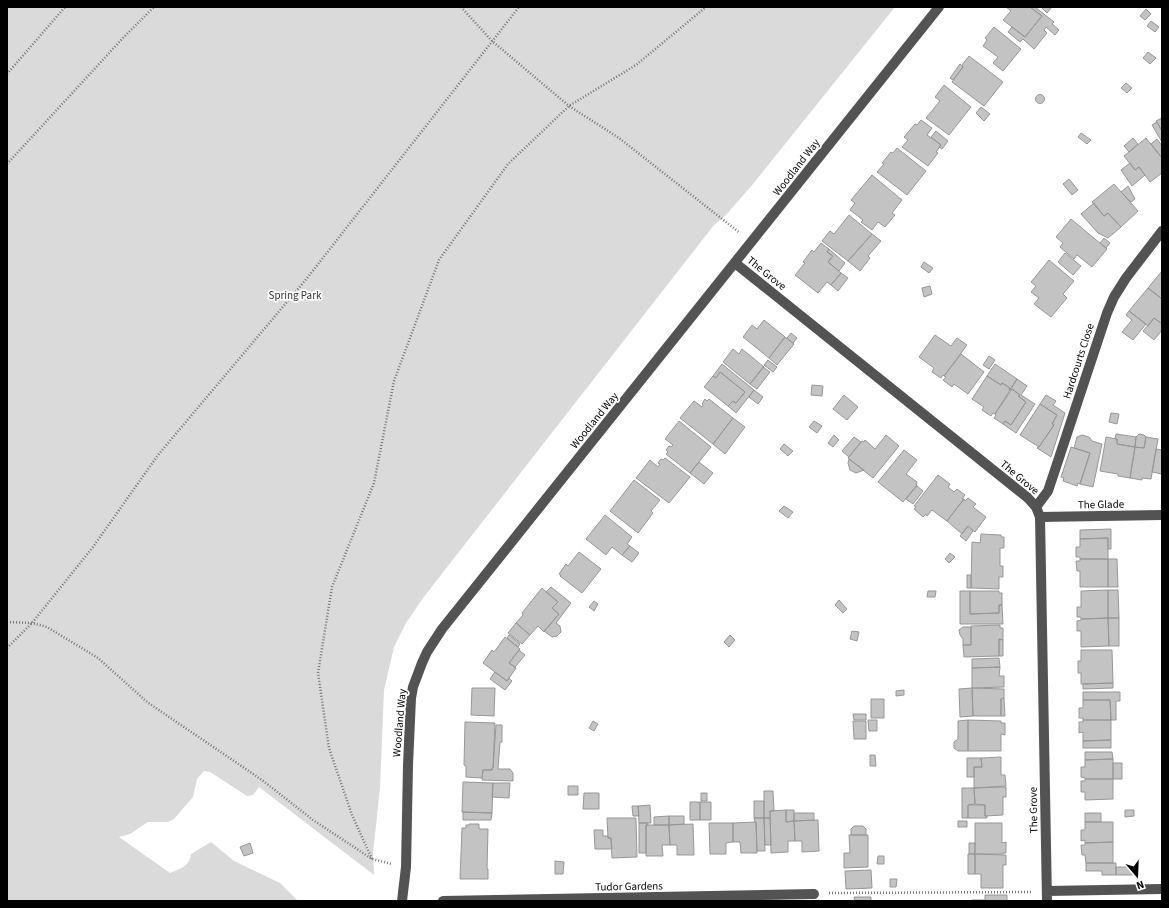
<svg xmlns="http://www.w3.org/2000/svg" width="1169" height="908" viewBox="0 0 1169 908" font-family="'Source Sans 3',sans-serif">
<style>
.green{fill:#dadada}
.building{fill:#c3c3c3;stroke:#979797}
.lines{fill:none;stroke-linecap:round;stroke-linejoin:round}
.path{stroke:#757575;stroke-width:2.5;stroke-dasharray:1 2;stroke-linecap:butt}
.minor{stroke:#535353;stroke-width:10}
.labels{text-anchor:middle;stroke-width:3.5;stroke-linejoin:round;paint-order:stroke}
.street-label{font-size:11px;fill:#000;stroke:#fff}
.park-label{font-size:11px;fill:#313131;stroke:#fff}
</style>
<rect width="100%" height="100%" fill="#fff"/>
<!-- green -->
<path class="green" d="M7,7h888l-142,177 -27,31 -12,10 -291,373 -17,25 -12,24 -10,43 -4,98 -7,65 1,22 -115,-88 -6,8 -6,1 -37,-24 -6,-1 -7,8 -4,18 -19,22 -6,3h-20l-18,12 -11,3 51,36c11,-5 19,-6 21,-19l20,-12 23,19 46,22 18,18h-291z"/>
<!-- building -->
<path class="building" d="M1006,7h24l12,9 -17,21 -22,-17 8,-9z
M1030,7h5l19,15 -2,2 7,6 -4,5 -9,-8 -2,3 3,3 -13,16 -11,-10 -3,3 -12,-10 4,-5 13,10 17,-21z
M1041,7h11l-5,6z
M1146,9l5,5 -6,6 -5,-4z
M1151,21l8,6 -4,5 -8,-6z
M994,27l27,22 -18,22 -10,-8 5,-6 -15,-11 4,-6 -2,-2z
M1148,52l8,6 -6,6 -7,-6z
M969,56l34,26 -19,24 -32,-24 11,-15 -1,-2z
M960,64l3,3 -10,13 -3,-2z
M1126,83l6,5 -5,5 -6,-5z
M944,85l27,22 -22,28 -23,-17 14,-17 -5,-4z
M1035.5 99a4.5 4.5 0 1 1 9 0a4.5 4.5 0 1 1-9 0Z
M981,107l9,7 -6,7 -8,-8z
M1162,118v13l-6,-10z
M921,120l11,8 -5,7 14,10 -5,7 2,1 -10,13 -26,-19 6,-7 -4,-3 11,-13 2,1z
M1157,122l5,9v11l-10,-17z
M936,131l12,10 -6,8 -3,-2 2,-2 -10,-8z
M1081,133l10,7 -4,4 -9,-7z
M1133,138l5,6 -9,8 -5,-6z
M1146,138l16,20v15l-12,9 -11,-15 -4,3 -11,-14z
M1157,139l5,7v12l-11,-14z
M897,148l29,23 -19,24 -30,-23 7,-8 -2,-1 9,-11 2,1z
M1130,163l5,7 4,-3 6,8 -13,11 -11,-16z
M872,175l30,25 -10,13 3,2 -10,12 -7,-5 -6,8 -11,-8 2,-2 -13,-10 5,-7 -4,-3z
M1069,179l9,11 -6,5 -9,-11z
M1114,184l24,27 -17,16 -13,-14 -4,3 -12,-14z
M1128,186l7,13 -4,3 -10,-10z
M1094,203l10,13 4,-3 13,14 -13,11 -10,-5 -17,-19z
M849,215l23,19 -24,27 -26,-20 8,-10 4,3z
M1071,219l36,30 -15,18 -15,-12 -3,4 -14,-12 3,-4 -7,-6z
M872,234l9,7 -13,15 2,2 -10,13 -12,-10z
M1104,238l6,5 -4,5 -6,-5z
M821,243l8,6 -2,3 6,4 -5,6 13,11 -10,12 -4,-3 -9,11 -23,-18 10,-12 -2,-1 9,-12 2,2z
M829,249l16,14 -6,8 -11,-9 5,-6 -6,-4z
M1065,253l16,13 -8,9 -15,-13z
M1049,260l25,21 -11,13 4,4 -16,19 -17,-13 5,-6 -8,-6 5,-6 -5,-4z
M924,262l9,6 -4,5 -8,-6z
M1162,271v28l-14,-11z
M841,273l7,5 -10,13 -7,-6z
M930,286l2,8 -8,3 -2,-9z
M1148,288l14,11v23l-1,1 -7,-5 -6,8 -19,-15z
M1129,311l17,13 -13,16 -11,-8 10,-12 -6,-5z
M1154,318l7,5 1,-1v8l-8,10 -11,-9z
M764,320l21,17 -16,21 -26,-21 9,-12 5,4z
M791,333l6,5 -4,5 -6,-5z
M935,335l16,11 6,-8 10,7 -23,31 -1,-1 -2,3 -9,-6 2,-4 -15,-11z
M785,337l9,7 -17,21 -8,-7z
M733,349l6,5 3,-5 22,18 -14,17 -27,-22z
M961,354l23,18 -16,22 -14,-10 -2,3 -9,-7 3,-3 -2,-1z
M989,356l6,4 -6,9 -6,-4z
M768,360l9,7 -4,5 -9,-7z
M722,364l32,26 -18,23 -8,-7 5,-5 3,2 9,-11 -25,-20 -4,6 -3,-2z
M995,364l22,15 -7,11h-1l1,-2 -8,-5 -1,2 -14,-9z
M763,367l7,5 -13,17 -7,-5z
M720,372l25,20 -9,11 -3,-2 -5,5 -24,-19 9,-11 3,2z
M987,376l14,9 1,-2 8,5 -1,2h1l-15,24 -2,-1 -2,3 -9,-6 2,-3 -12,-8z
M1017,379l10,7 -6,9 14,9 -19,29 -13,-9 2,-3 6,4 15,-23 -8,-6 2,-1 -8,-6 -2,1z
M812,385l11,1 -1,10 -11,-1z
M1012,389l8,6 -2,1 8,6 -15,23 -6,-4 -2,3 -9,-6 2,-3 -1,-1z
M754,390l9,7 -5,7 -9,-7z
M844,395l14,12 -11,13 -14,-11z
M1046,395l10,6 -3,4 12,8 -14,44 -14,-9 1,-1h1l15,-22 -2,-1 5,-9 -17,-11z
M705,399l2,2 2,-2 24,19 -20,26 -33,-26 14,-17 8,6 1,-2 -1,-1z
M1040,404l17,11 -5,9 2,1 -15,22 -19,-12z
M1111,413l8,1 -2,10 -8,-2z
M733,418l12,9 -20,27 -12,-10z
M679,421l32,26 -21,26 -24,-19 2,-2 -2,-2 3,-4 2,1 2,-2 -8,-6z
M814,421l8,5 -5,7 -8,-6z
M1116,434l20,3 -1,10 -18,-3v-5h-2z
M1139,434l5,1 2,2 -2,11 -9,-1 1,-10z
M834,435l5,5 -6,7 -5,-4z
M886,435l13,11 -26,32 -25,-20 14,-17 2,1 1,-2 10,9z
M1082,435l7,2 3,4 10,3 -9,43 -13,-3 10,-31 -16,-5 3,-11z
M854,437l7,5 -12,15 -7,-6z
M1106,437l11,2v5l18,3 -5,31 -12,-2v-2l-18,-3z
M1146,437l12,2 -7,40 -9,-1v2l-12,-2 5,-31 9,1z
M784,444l9,7 -5,5 -8,-7z
M1071,447l19,6 -10,31 -2,-1 -1,3 -14,-5 1,-3 -3,-1z
M1156,449l6,1v24l-10,-2z
M904,450l13,10 -11,14 11,8 -1,2 1,1 -14,17 -25,-20z
M665,458l25,19 -21,26 -33,-25 14,-18 8,7 2,-3 -2,-1 3,-4 2,1z
M849,459l15,11 -8,3 -6,-3 -2,-7z
M699,462l14,11 -9,11 -14,-11z
M938,475l12,9 -2,3 6,5 3,-3 8,6 -3,4h2l-17,22 -15,-11 -5,6 -1,-2 -3,3 -9,-8 2,-2 -2,-1z
M634,480l26,20 -9,11 2,2 -15,20 -28,-22z
M917,486l6,5 -10,13 -7,-5z
M968,498l8,6 -3,3 13,10 -11,15 -7,-6 -6,8 -15,-13 17,-22 1,2z
M784,506l9,6 -5,6 -9,-7z
M605,515l27,22 -5,7 3,2 -8,9 -10,-8 -6,8 -20,-16z
M968,526l5,5 -7,10 -6,-5z
M1111,529v20h-3v-11l-28,1v-9z
M981,534l20,1v2h3v11h-4v18h3v11h-4v12l-28,-1 1,-46 8,1z
M1108,538v21h-28v-2h-4v-10h4v-8z
M630,546l9,7 -7,9 -10,-7z
M579,552l22,17 -19,24 -22,-17 1,-1 -2,-1 7,-10 2,2z
M950,553l5,4 -6,6 -4,-4z
M1080,559h28v28h-28v-16h-3l-1,-10h4z
M1108,559h9l1,28h-10z
M967,575h4v13h-4z
M551,587l20,16 -15,20 4,3 1,6 -4,4 -5,1 -8,-6 15,-17 -7,-6 6,-6 -12,-10z
M542,588l16,14 -6,6 7,6 -15,18 -6,-6 -8,9 -14,-12 7,-8 -1,-2z
M1108,590v28l-27,1v-2h-4v-10h4v-16z
M1108,590h10l1,28h-11z
M928,591h8l-1,6h-8z
M960,591h10v23l29,-1v-8h3l1,19h-43z
M970,591h29v2h3v12h-3v8l-29,1z
M839,600l8,9 -4,4 -8,-8z
M594,601l4,3 -4,7 -5,-4z
M1108,618l1,28 -28,1v-16h-4v-10l4,-1v-1z
M1108,618h11v28h-10z
M516,623l14,12 -8,9 -14,-11z
M1000,625v3h3v12l-4,-1v17l-35,1 -1,-12h8v-19z
M963,627h8v18h-8v-6l-3,-4 -1,-5z
M852,631l7,1 -2,9 -7,-2z
M509,635l11,9 -2,3 -11,-9z
M730,635l5,5 -6,7 -5,-5z
M505,637l15,12 -11,14 7,5 -9,13 -24,-18 9,-13 2,2z
M999,639l4,1v16h-4z
M519,650l6,5 -10,12 -6,-4z
M1081,650h31l1,33 -32,1v-11h-3v-12h3z
M999,658l1,9 -28,1v-9z
M1000,667l-1,9h5v11l-32,1v-20z
M495,672l12,9 2,-3 3,3 -7,9 -15,-11z
M1113,683v5l-30,1v-5z
M472,688h23l-1,28 -23,-1z
M972,688l32,1v9l-3,1v17h-28z
M972,688l1,28 -13,1 -1,-28z
M904,690v5l-8,1v-5z
M1083,692h37v9h-4v19h-5l-1,-20h-27z
M1004,698l1,18h-4v-17z
M871,699h13v19h-13z
M1083,700h27l1,20h-28v-2h-4v-10h4z
M853,714h13v6h-12z
M868,720h9v11h-8z
M968,720l33,1v2h4v12l-4,-1v17h-33z
M968,720v31h-10l-4,-3v-6l4,-3v-18z
M1083,720h28v20l-28,1v-9l-4,1v-11h4z
M593,721l5,3 -4,7 -5,-3z
M853,721h13v18h-12z
M465,722l30,1 -2,45h-1v2h-9l-1,8 -16,-1v-11l-2,-1z
M496,725h6v17h-2l-2,27h12l3,4v8l-31,-1 1,-10h9v-2h1z
M1111,740v8h-28v-7z
M1085,752h27l1,7 -28,1z
M870,755h5l1,11h-6z
M1001,757v18h4l1,11 -32,2v-21h8l-1,-9z
M967,758h14l1,9h-8v10h-7z
M1113,759v20h-28v-1l-4,-1v-10h4v-7z
M1113,763h9v16h-9z
M1085,779h28v20l-28,1v-8h-4v-11h4z
M463,782l30,1 -1,30 -30,-1z
M493,783h17l-1,15 -17,-1z
M568,786h10v9h-10z
M1002,787h4v10h-3v18l-18,1v-11l-10,-1 -1,-16z
M962,788h12l1,16 -7,1v13h-6z
M764,791h9l1,20h-4v7h-6z
M584,793h15v16h-16z
M701,793h6v8h-6z
M754,801h10v17h-10z
M690,802h10v18h-10z
M700,802h11v18h-11z
M650,805l1,18h-12l-1,-17z
M968,805h17v11h2v2h-19z
M632,806h6l1,10h-6z
M786,810v12l8,-1 1,20h-7v11l-17,1 -1,-42z
M786,810h8v11l-8,1z
M1125,810h9v6l-9,1z
M463,812l29,1 -1,7h-28z
M794,813h20v7l-20,1z
M1085,813h16v9h-16z
M669,816v9h-15v-8z
M669,816h15v8l-15,1z
M607,818h29l1,39 -25,1 -1,-20h-3z
M754,818h10l1,33h-8l-1,-29h-1z
M764,818h6l1,27h-6z
M818,820l1,31 -17,1v-11h-7l-1,-20z
M958,821h9v6h-9z
M756,822l1,31h-16l-1,-11h-7v-19z
M1085,822h28v20l-28,1v-3l-4,1v-11h4z
M639,823h9v2h-2v28h-7z
M709,823h24v19l-7,1v11h-16z
M975,823h27v20l4,-1v11h-3v1h-28z
M469,824h10v5h9l-1,40h1v10h-28l2,-51h4v-3h3z
M693,824l1,31h-17v-10h-7l-1,-20z
M646,825h23l1,20h-8l1,11h-17z
M854,826h9l3,3v6h-15v-6z
M594,830h9v6h5v2h3l1,11h-17z
M849,835h19v32l-24,1v-15h6z
M1113,842v21h-27l-1,-8h-3l-1,-10h4v-2z
M250,843l3,10 -9,3 -4,-9z
M969,843h6v11h-6z
M968,854h7v20h-7z
M975,854l31,1v10h-3v23h-22v-14h-6z
M878,856h6v8h-7z
M555,861l9,1 -1,12h-8z
M1086,863h30v12h-14v-4h-16z
M1116,867h18v8h-18z
M871,870l1,18 -26,1 -1,-18z
M890,879h7l-1,8h-6z
M985,895h22v6h-35v-1h13z
M854,897h17v4h-16z"/>
<g class="lines">
<!-- path -->
<path class="path" d="M461,7l31,34 77,65 50,32 121,95
M7,74l58,-67
M7,164l115,-125 32,-32
M7,622l25,1 15,4 51,31 49,44 115,78 51,40 59,39 20,5
M7,648l25,-25 61,-76 65,-92 150,-178 211,-270
M372,859l-20,-44 -23,-67 -11,-75 14,-86 42,-104 20,-102 45,-121 69,-96 61,-58 67,-41 70,-58
M829,893l203,-1"/>
<!-- minor -->
<path class="minor" d="M735,263l293,235 8,9 4,10 7,384
M1036,507l12,-16 59,-178 7,-16 12,-19 36,-47
M1040,517l122,-2
M1047,891l115,-2
M402,901l4,-34 2,-102 3,-67 2,-11 9,-24 5,-11 15,-23 497,-622
M443,901l371,-7"/>
</g>
<g class="labels">
<!-- street labels -->
<g class="street-label">
<text transform="translate(796 167) rotate(-52)" y="4">Woodland Way</text>
<text transform="translate(767 273) rotate(39)" y="4">The Grove</text>
<text transform="translate(1078 361) rotate(-72)" y="4">Hardcourts Close</text>
<text transform="translate(594 420) rotate(-51)" y="4">Woodland Way</text>
<text transform="translate(1020 477) rotate(40)" y="4">The Grove</text>
<text transform="translate(1101 504) rotate(-1)" y="4">The Glade</text>
<text transform="translate(399 723) rotate(-85)" y="4">Woodland Way</text>
<text transform="translate(1033 810) rotate(-91)" y="4">The Grove</text>
<text transform="translate(629 886) rotate(-1)" y="4">Tudor Gardens</text>
</g>
<!-- park labels -->
<g class="park-label">
<text x="295" y="299">Spring Park</text>
</g>
</g>
<!-- border -->
<rect width="1169" height="908" fill="none" stroke="#000000" stroke-width="16"/>
<!-- north arrow -->
<g transform="translate(1137 876) rotate(161)" stroke="#ffffff" stroke-width="3" paint-order="stroke">
<path d="M0-3L7 15L0 10L-7 15Z" fill="#000000"/>
<text y="-6" font-size="11" font-weight="bold" text-anchor="middle" fill="#000000">N</text>
</g>
</svg>
